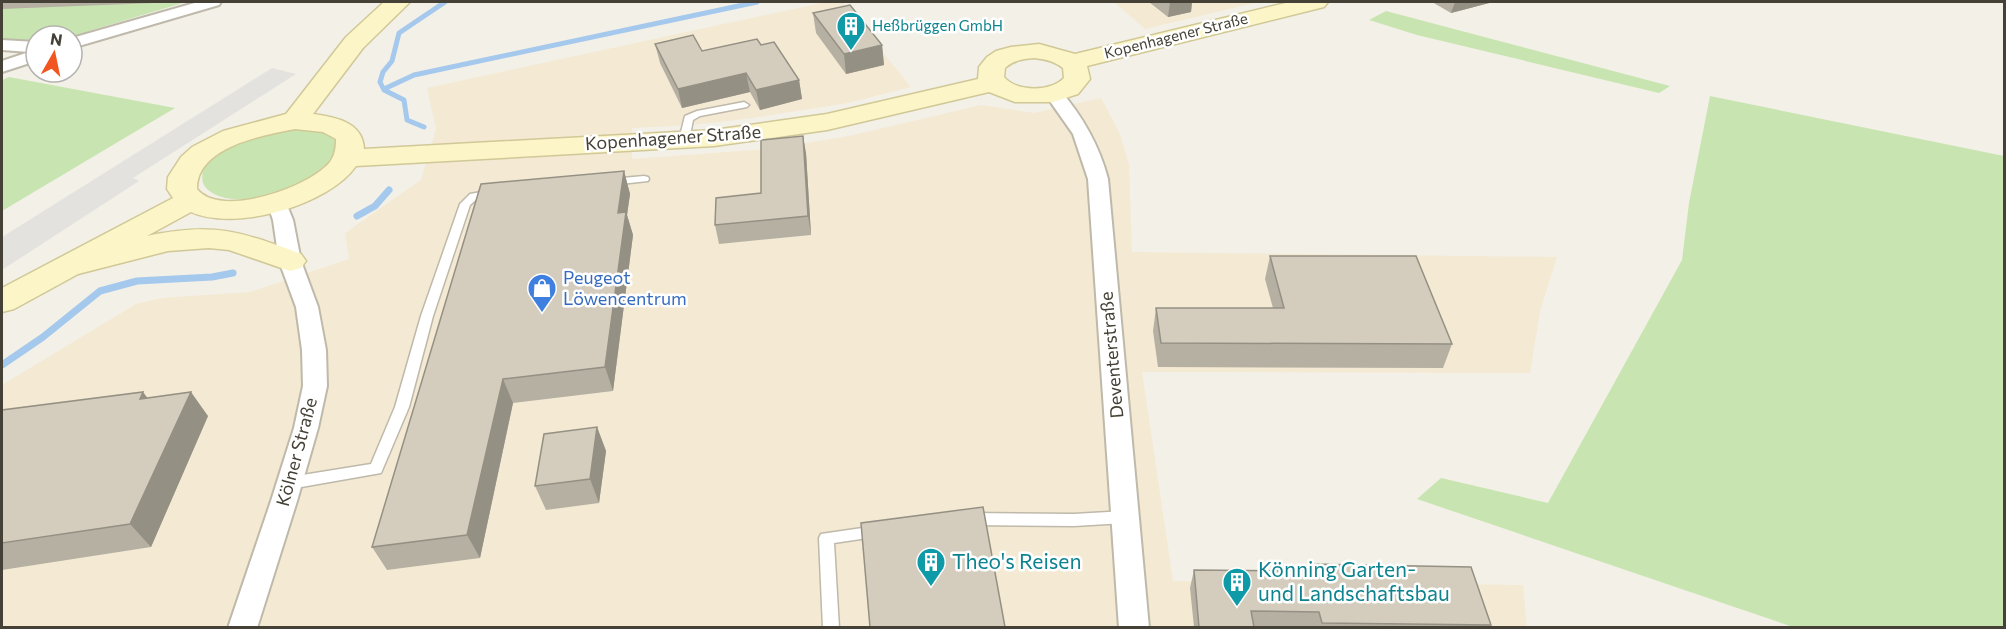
<svg xmlns="http://www.w3.org/2000/svg" width="2006" height="629" viewBox="0 0 2006 629" font-family="Commissioner,sans-serif">
<style>
.commercial{fill:#f4e9d3}
.green{fill:#c8e5b1}
.parking{fill:#e4e2df}
.lines{fill:none;stroke-linecap:round;stroke-linejoin:round}
.stream-far1{stroke:#a5c8ed;stroke-width:5}
.stream{stroke:#a5c8ed;stroke-width:7}
.service-casing{stroke:#beb9aa;stroke-width:3}
.minor-casing{stroke:#beb9aa;stroke-width:4}
.secondary-casing{stroke:#d1c898;stroke-width:3}
.service{fill:#fff;fill-rule:evenodd}
.minor{fill:#fff;fill-rule:evenodd}
.secondary{fill:#fcf5c7;fill-rule:evenodd}
.wall{fill:#b6b0a3}
.shaded-wall{fill:#949084}
.building{fill:#d4cdbd;stroke:#949084;stroke-width:1.5}
.labels{text-anchor:middle;stroke-width:5;stroke-linejoin:round;paint-order:stroke}
.far-culture-label{font-size:15px;fill:#0d838f;stroke:#fff;text-anchor:start}
.far-street-label{font-size:15px;fill:#454136;stroke:#fff}
.street-label{font-size:18px;fill:#454136;stroke:#fff}
.shop-label{font-size:18px;fill:#366cbe;stroke:#fff;text-anchor:start}
.near-culture-label{font-size:21px;fill:#0d838f;stroke:#fff;text-anchor:start}
</style>
<rect width="100%" height="100%" fill="#f3f0e7"/>
<!-- commercial -->
<path class="commercial" d="M826,2h16l69,85 -63,16 -95,15 -61,7 -60,3v31l136,-10 81,-13 132,-31 53,8 67,-15 19,36 9,31 3,87 425,5 -17,54 -10,62 -388,-1 31,209 350,4 4,42 -1525,1v-243l134,-81 26,-6 88,-6 99,-33 -4,-26 76,-53 15,-51 -9,-41z
M1114,2h145l-114,27z"/>
<!-- green -->
<path class="green" d="M2,2h184l-97,29 -6,6 -47,-1v6l-34,-1z
M1386,11l284,75 -11,7 -242,-58 -48,-15z
M9,77l166,31 -173,103v-131z
M1710,96l294,60v471h-211l-376,-128 24,-21 107,25 134,-243 7,-57z
M285,128c21,0 44,-2 54,19 -11,37 -79,58 -114,51 -8,-2 -19,-7 -22,-15 -9,-32 62,-49 82,-55z"/>
<!-- parking -->
<path class="parking" d="M272,68l24,6 -163,104 6,3 -137,89v-33z"/>
<g class="lines">
<!-- stream-far1 -->
<path class="stream-far1" d="M384,89l30,-14 343,-73
M424,127l-17,-7 -3,-20 -20,-10 -4,-8 3,-10 9,-11 7,-28 46,-31"/>
<!-- stream -->
<path class="stream" d="M357,216l18,-10 14,-16
M2,365l41,-28 57,-46 37,-10 75,-4 21,-4"/>
<!-- service casing -->
<g class="service-casing">
<path id="service" d="M744,102l5,3 -2,2 -47,9 -7,4 -4,20 -5,3 -5,-3 6,-24 12,-5z
M644,176l4,1 1,2 -1,2 -37,4 -5,-3 5,-3z
M492,190l4,1 1,2 -1,2 -19,4 -7,6 -37,111 -24,91 -28,66 -91,16 -5,-2 -2,-4 2,-4 5,-2 81,-13 24,-57 26,-91 39,-112 10,-10z
M1125,511l5,2 2,4 -2,4 -5,2 -51,3 -103,-1 -5,-2 -2,-4 2,-4 5,-2 103,1z
M876,526l5,2 2,4 -2,4 -47,7 5,85h-16l-4,-90 2,-4z"/>
</g>
<!-- minor casing -->
<g class="minor-casing">
<path id="minor" d="M198,2h23l-2,3 -147,43v-10z
M2,40l34,2v19l-34,11v-11l27,-9 -27,-2z
M1054,89l6,1c23,27 39,55 48,89l41,449h-30l-31,-449 -15,-45 -28,-40 3,-4z
M277,196l7,2 9,22 8,41 17,46 8,43 1,36 -9,42 -21,73 -40,127h-29l43,-127 23,-73 9,-42 -1,-36 -6,-43 -17,-46 -6,-41 -6,-18 3,-4z"/>
</g>
<!-- secondary casing -->
<g class="secondary-casing">
<path id="secondary" d="M384,2h26l-47,46 -50,66c22,3 50,8 51,35l350,-19 113,-16 151,-35 1,-12 8,-10 9,-6 15,-4 28,-3 36,10 215,-52h38l-4,5 -237,59 3,13 -12,15 -25,8h-38l-26,-10 -162,38 -113,16 -358,20c-27,39 -121,66 -165,46l-44,24c67,-14 92,-5 154,18l5,7 -5,7 -11,3 -61,-21 -20,-2 -41,3 -90,23 -64,35 -12,3v-24l171,-90 -6,-9 1,-12 13,-20 11,-10 31,-16 63,-17 60,-77zM1034,58c11,1 20,3 29,10l1,10c-13,14 -48,14 -60,-1l1,-9c9,-8 18,-9 29,-10zM295,129l28,3 13,7c0,9 -1,16 -6,23 -20,25 -110,57 -133,27 -1,-42 66,-54 98,-60z"/>
</g>
<!-- service -->
<use href="#service" class="service"/>
<!-- minor -->
<use href="#minor" class="minor"/>
<!-- secondary -->
<use href="#secondary" class="secondary"/>
</g>
<!-- wall -->
<path class="wall" d="M2,2h178l-178,7z
M1149,2h43l-1,10 -23,5z
M1432,2h61l-42,11z
M813,13l69,32 2,20 -38,9 -30,-41z
M655,44l47,7 59,-6 38,35 3,19 -42,11 -10,-18 -68,16 -22,-45z
M806,153l5,82 -92,9 -4,-19 46,-32z
M624,171l6,23 -3,21 6,20 -20,156 -100,12 -33,155 -93,12 -15,-23z
M1270,256l182,88 -9,24 -285,-1 -5,-36 3,-23h117l-8,-29z
M147,398l61,18 -57,131 -149,23v-160z
M597,427l9,24 -7,52 -53,7 -11,-24z
M1309,564l182,61 -2,2h-295l-4,-39 4,-18 113,1z"/>
<!-- shaded-wall -->
<path class="shaded-wall" d="M1170,2h22l-1,10 -23,5z
M1455,2h38l-42,11z
M882,45l2,20 -38,9 -2,-20z
M746,73l4,19 -68,16 -4,-19z
M799,80l3,19 -42,11 -4,-20z
M803,136l3,17 5,82 -3,-19z
M624,171l6,23 -3,21 6,20 -20,156 -8,-24 13,-154z
M503,379l10,24 -33,155 -13,-23z
M143,392l18,24 -21,-17z
M191,392l17,24 -57,131 -21,-23z
M597,427l9,24 -7,52 -9,-24z"/>
<!-- building -->
<path class="building" d="M850,5l32,40 -38,9 -31,-41z
M693,35l9,16 55,-12 4,6 13,-3 25,38 -43,10 -10,-17 -68,16 -23,-45z
M803,136l5,80 -93,9 1,-27 45,-5v-53z
M624,171l-6,42 8,-1 -21,155 -102,12 -36,156 -95,12 109,-363z
M1270,256h146l36,88 -291,-1 -5,-35h128z
M143,392l-3,7 51,-7 -61,132 -128,19v-133z
M597,427l-7,52 -55,7 9,-52z
M983,507l22,120h-135l-9,-104z
M1309,564l162,3 20,58 -169,-2 -3,-11 -68,-1 3,16h-55l-5,-57 116,1z"/>
<!-- icons -->
<defs>
<g id="building-pin" transform="scale(1.5)"><path d="M0 17L-7.5 6A9.5 9.5 0 1 1 7.5 6Z" fill="#0f9aa8" stroke="#fff"/><path d="M-4-6H4V6H1V3H-1V6H-4ZM-2.5-4.3h1.7v1.8h-1.7ZM.8-4.3h1.7v1.8H.8ZM-2.5-1h1.7V.8h-1.7ZM.8-1h1.7V.8H.8Z" fill="#fff"/></g>
<g id="shop-pin" transform="scale(1.5)"><path d="M0 17L-7.5 6A9.5 9.5 0 1 1 7.5 6Z" fill="#3f7fe0" stroke="#fff"/><path d="M-5-2.5h2.3a2.7 3.5 0 0 1 5.4 0H5L5.5 6h-11ZM-1.5-2.5h3a1.5 2.3 0 0 0-3 0Z" fill="#fff"/></g>
</defs>
<g fill-rule="evenodd">
<use href="#building-pin" x="851" y="26"/>
<use href="#shop-pin" x="542" y="288"/>
<use href="#building-pin" x="931" y="562"/>
<use href="#building-pin" x="1237" y="582"/>
</g>
<g class="labels">
<!-- far-culture labels -->
<g class="far-culture-label">
<text x="872" y="31">Heßbrüggen GmbH</text>
</g>
<!-- far-street labels -->
<g class="far-street-label">
<text transform="translate(1176 36) rotate(-14)" y="5">Kopenhagener Straße</text>
</g>
<!-- street labels -->
<g class="street-label">
<text transform="translate(673 138) rotate(-4)" y="6">Kopenhagener Straße</text>
<text transform="translate(1112 355) rotate(-95)" y="6">Deventerstraße</text>
<text transform="translate(297 452) rotate(-75)" y="6">Kölner Straße</text>
</g>
<!-- shop labels -->
<g class="shop-label">
<text x="563" y="284">Peugeot<tspan x="563" dy="21">Löwencentrum</tspan></text>
</g>
<!-- near-culture labels -->
<g class="near-culture-label">
<text x="952" y="569">Theo's Reisen</text>
<text x="1258" y="577">Könning Garten-<tspan x="1258" dy="24">und Landschaftsbau</tspan></text>
</g>
</g>
<!-- border -->
<rect width="2006" height="629" fill="none" stroke="#454136" stroke-width="6"/>
<!-- north arrow -->
<g transform="translate(54 54) rotate(9)"><circle r="28" fill="#ffffff" stroke="#b5b3af" stroke-width="1.5"/>
<path d="M0-4.5L10 22L0 15L-10 22Z" fill="#f15520"/>
<text y="-9" font-size="16" font-weight="bold" text-anchor="middle" fill="#454136">N</text>
</g>
</svg>
